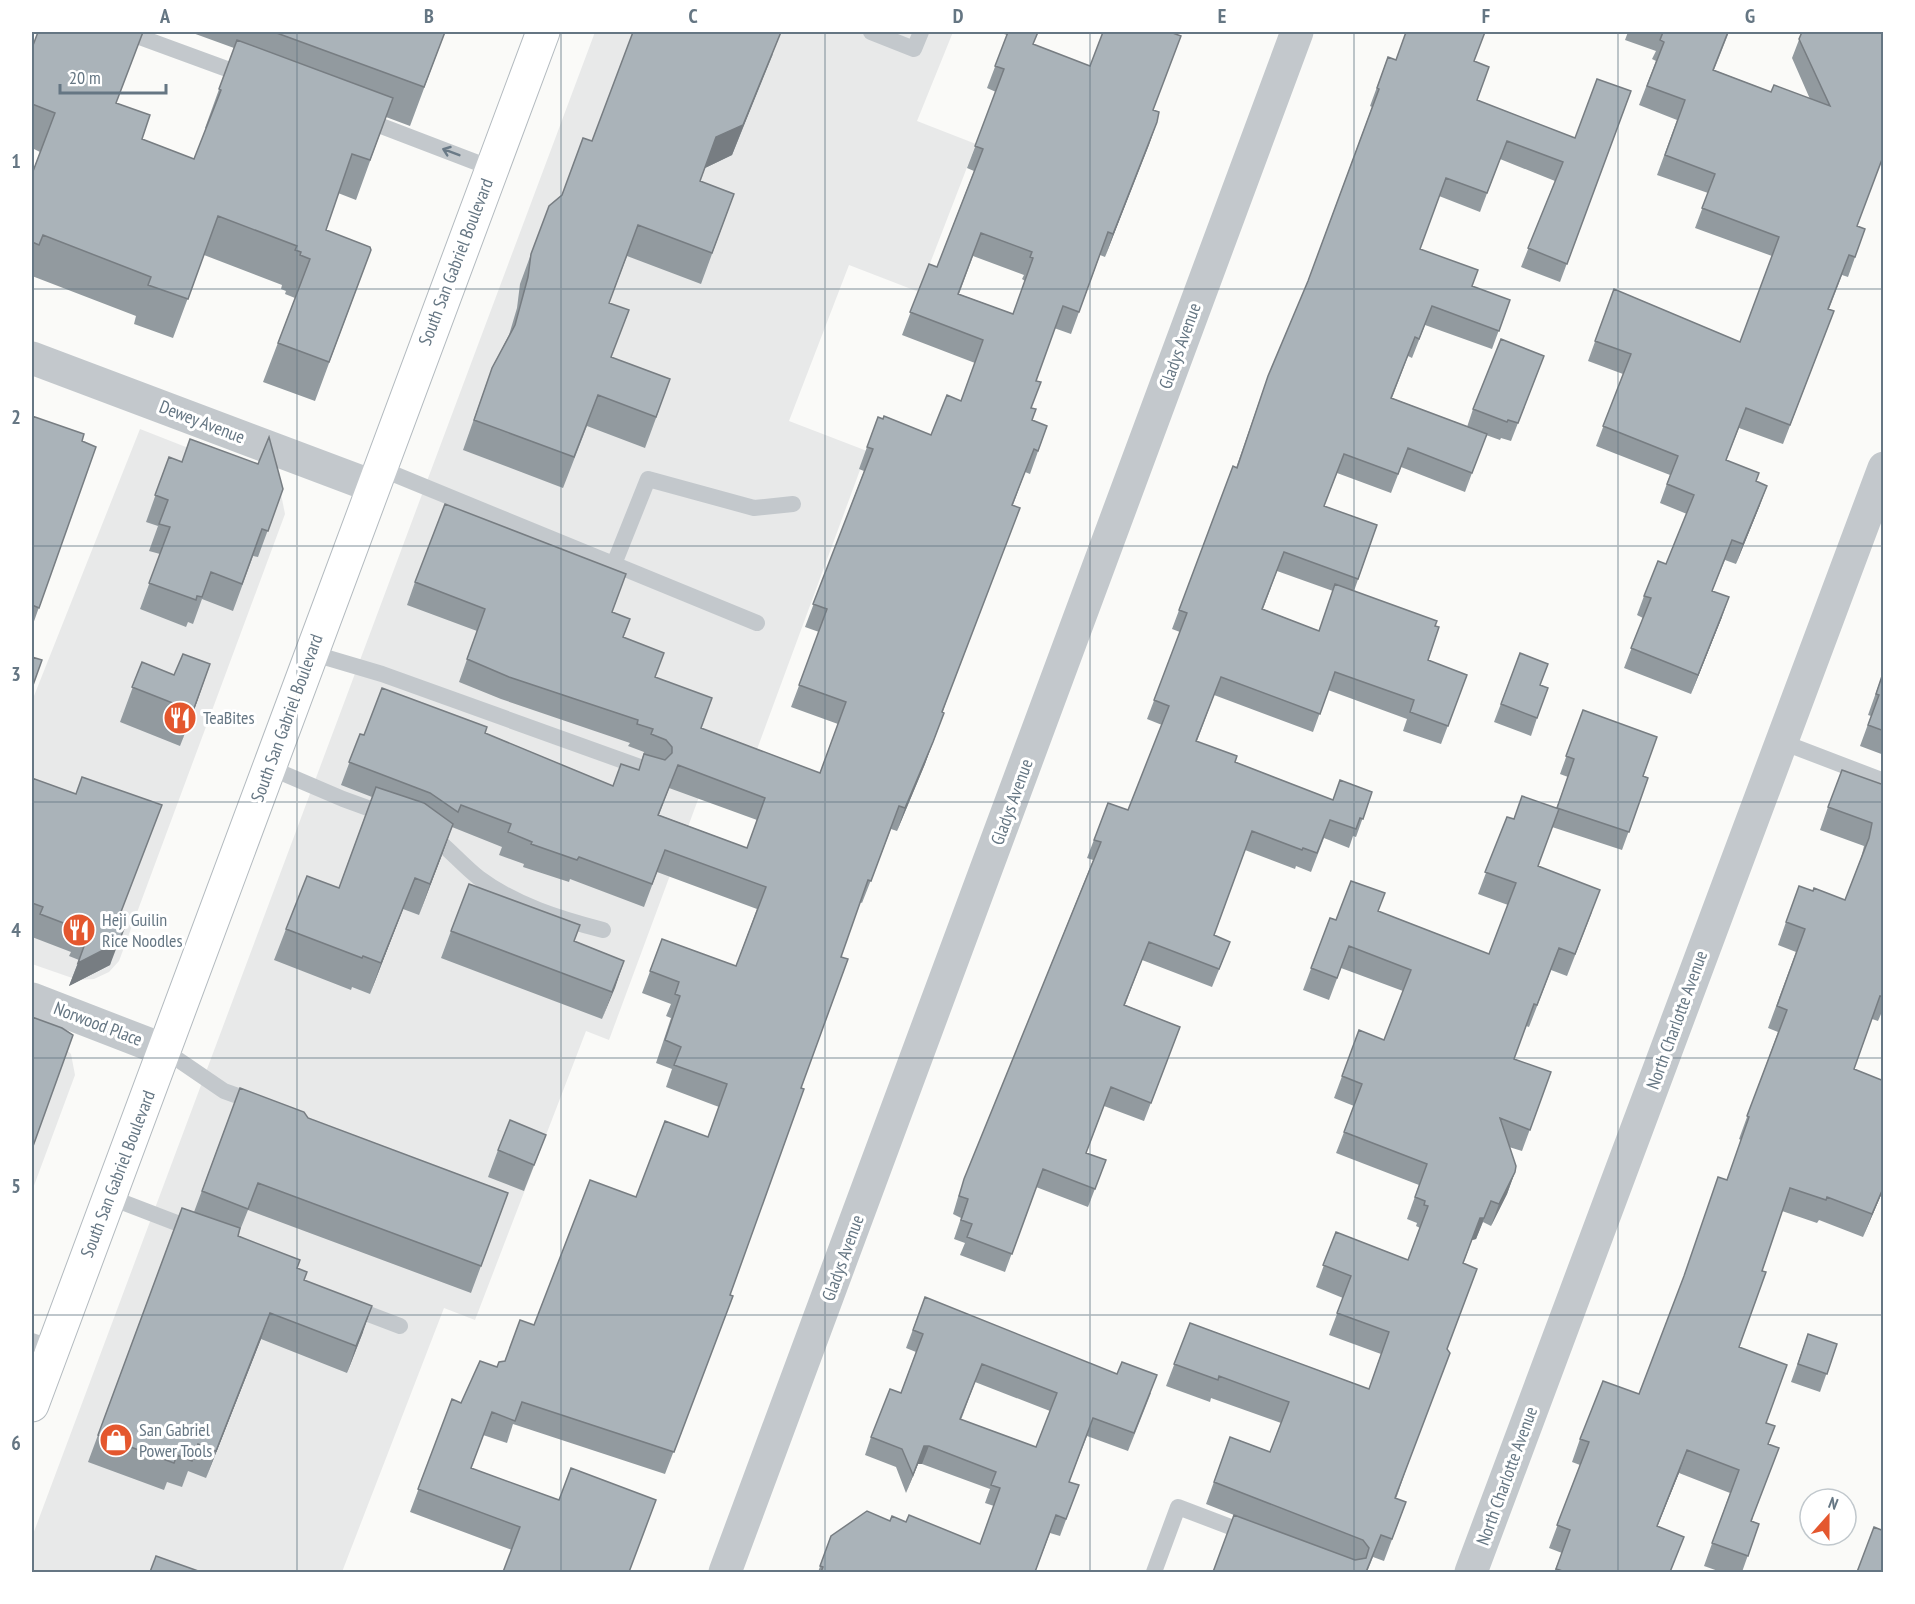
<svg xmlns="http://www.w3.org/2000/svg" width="1915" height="1604" viewBox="0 0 1915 1604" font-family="'PT Sans Narrow',sans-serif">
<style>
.built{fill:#e8e9e9}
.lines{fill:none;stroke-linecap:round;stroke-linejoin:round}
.secondary-casing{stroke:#b3babf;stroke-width:35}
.service{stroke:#c3c8cc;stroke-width:16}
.minor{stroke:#c3c8cc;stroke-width:33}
.secondary{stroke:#fff;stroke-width:33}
.wall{fill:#929a9f;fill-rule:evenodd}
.shaded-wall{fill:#777d82}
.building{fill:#aab3b9;stroke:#777d82;stroke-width:1.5;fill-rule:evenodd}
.oneway{stroke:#6a7a87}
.grid{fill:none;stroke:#657683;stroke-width:1.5;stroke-opacity:0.55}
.labels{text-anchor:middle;stroke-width:6;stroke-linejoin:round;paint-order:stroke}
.street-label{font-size:18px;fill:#657683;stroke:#fff}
.poi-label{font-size:18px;fill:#657683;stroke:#fff;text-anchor:start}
.neatline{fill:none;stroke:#657683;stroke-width:2}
.grid-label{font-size:20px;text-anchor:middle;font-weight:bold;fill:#657683}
</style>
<rect width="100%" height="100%" fill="#fafaf8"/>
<!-- built -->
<path class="built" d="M595,32h358l-36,89 59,23 -57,148 -70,-27 -60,156 78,30 -111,301 -37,-9 -110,297 -23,-9 -111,289 -31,-12 -102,264h-310v-35z
M140,429l125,49 16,16 4,20 -166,447 -10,11 -15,7 -16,1 -46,-16v-263z
M32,1030l24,9 15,15 4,21 -43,116z"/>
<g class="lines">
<!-- secondary casing -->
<g class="secondary-casing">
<path id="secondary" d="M32,1405l511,-1373"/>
</g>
<!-- service -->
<path class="service" d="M126,32l120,44
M871,32l43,17 7,-17
M363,119l128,49
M379,468l378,155
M614,564l34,-85 106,29 39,-4
M311,653l71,21 272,98
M1782,742l102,39
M268,767l75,32 44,16
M427,832c20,14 34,32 52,46 36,27 81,41 124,52
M164,1050l60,41 33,12
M109,1197l86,33
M350,1307l50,19
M32,1341l21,7
M1154,1572l24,-65 71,27"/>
<!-- minor -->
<path class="minor" d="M32,358l340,128
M32,999l132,51
M725,1572l572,-1540
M1471,1572l413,-1104"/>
<!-- secondary -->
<use href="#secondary" class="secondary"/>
</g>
<!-- wall -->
<path class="wall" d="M190,32h255l-35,94 -24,-9 -30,83 -18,-7 -12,37 45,20 -56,151 -52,-19 32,-84 -10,-4 1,-3 -5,-2 1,-4 -78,-30 -31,83 -39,-14 2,-8 -104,-40v-102l8,-22 -8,-4v-100l84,55 26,36 52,20 12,-31h-1l29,-80z
M1002,32h36l-5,12 120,66 4,12 -52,135 -5,-2 -29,79 -17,-6 -18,53 -5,27 1,12 15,6 -17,48 -5,-2 -12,33 -88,259 -28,67 -6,-2 -29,74 -2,-1 -19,55 -40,131 -71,207 3,1 -68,178 -152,-50 -6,19 -24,-8 -12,33 88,32h97l-144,50 -102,-38 42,-113 9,4 36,-36 8,-6 131,-164 72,-60 11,-30 -53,-20 6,-18 -16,-6 15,-45 -5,-2 5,-12 -29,-11 20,-54 74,27 21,-57 -100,-37 -13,35 -74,-28 -1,3 -46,-15 1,-3 -25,-9 3,-8 -50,-20 -33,88 -16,-6 -33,85 -18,-7 -1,3 -77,-30 12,-31 53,-41 33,-91 -31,-12 19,-51 4,1 121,-2 128,53 26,-16 5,-18 -16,-6 2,-3 -129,-44 -42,-17 18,-51 -70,-26 8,-23 197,30 11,25 32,41 46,50 119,45 18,-49 -47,-17 28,-75 -14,-5 59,-156 -5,-2 8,-22 64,-12 30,-34 14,-38 -73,-28 27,-71 8,3 37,-96 -7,-3 29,-76 -9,-4 20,-53 -6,-2zM973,256l51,19 -2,4 3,2 -12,33 -54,-20zM669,788l88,32 -10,28 -88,-33z
M1628,32h101l-15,38 57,22 39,7 -18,-41 10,-26h82l-27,194 8,3 -17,48 -6,-2 -13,34 5,2 -51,133 -44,-16 -13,32 30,21 4,24 -24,59 -11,-4 -13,31 10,26 -31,77 -67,-26 19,-50 -6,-3 7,-19 22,-32 21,-50 -27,-11 10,-28 -74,-29 27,-72 -35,-13 26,-72 126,53 32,-86 -77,-28 13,-35 -51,-18 20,-55 -38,-15 17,-44 -4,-2 4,-8 -31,-11z
M773,54l-41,101 -27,13 -5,13 34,13 -33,90 -74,-28 -18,47 3,54 47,53 -14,38 -58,-22 -24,62 -100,-38 29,-82 17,-33 8,-27 3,-24 11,-30 31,-59 30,-54z
M1388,57l8,3 78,1 3,39 98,38 56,-47 -71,191 -39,-15 34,-86 -55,-22 -20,53 -41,-16 -19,53 52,37 38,14 -18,49 -67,-24 -13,33 -4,-2 -16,42 75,29 6,-18 71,-53 -33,85 -10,-3 -1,2 -14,-5 -21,57 -64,-25 -10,26 -54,-20 -13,33 53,19 -23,66 81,35 -7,34 39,15 -26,69 -38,-13 4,-12 -79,-29 -15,42 -99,-37 -17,46 38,21 97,38 40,-8 -16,45 -3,-1 -4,12 -25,-10 -13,34 -15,-6 -1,3 -50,-19 -31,85 9,25 -11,27 -70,-27 -17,45 55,22 -36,94 -40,-15 -18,47 20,7 -18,47 -52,-20 -31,85 -45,-17 5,-12 -11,-4 7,-21 -8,-4 5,-17 135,-337 -6,-2 21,-55 20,7 34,-85 -15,-6 33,-87 -8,-3 61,-163 3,2 32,-92 40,-95 64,-174 -2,-1zM1277,571l56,20 -14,40 -56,-22z
M32,416l50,26 14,5 -64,180z
M169,457l13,5 101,27 -25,68 -5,-1 -20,55 -31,-12 -9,25 -5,-2 -2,5 -46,-18 20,-55 -11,-3 9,-25 -12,-4z
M1520,653l20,32 -3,33 -6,18 -37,-14z
M142,662l56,37 -18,47 -60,-24z
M1884,670v85l-24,-9 11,-30 -3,-1z
M1583,710l60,66 5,2 -26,72 -70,-23 -14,39 54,46 -25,64 -16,-6 -22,57 -3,-1 -12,33 37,13 -29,79 -13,-4 6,25 -8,22 -16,32 -8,-4 -7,17 -4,1 -9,24 -16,85 -51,150 10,3 -22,59 -11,-4 -6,15 -133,-57 -28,-11 24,-67 40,15 11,-29 -70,-25 -1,4 -44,-16 24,-63 179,66 12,-35 -52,-19 14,-37 -27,-11 20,-55 72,28 12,-32 -4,-2 1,-3 -10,-4 12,-34 -83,-32 18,-47 -20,-8 25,-68 25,10 19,-49 -62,-23 -12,32 -26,-10 27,-72 6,2 42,-9 111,43 19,-49 -30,-11 29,-77 7,2 42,-10 12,-32 -8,-3z
M32,778l88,139 -10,48 -41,21 10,-26 -10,-4 2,-4 -39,-15 2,-7 -2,-1z
M1884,785v222l-6,14 -6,-2 -18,50 30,12v107l-21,49 -44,-17 -2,3 -35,-12 -20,60 -23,76 27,76 3,21 -17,77 7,3 -17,48h-21l-17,-6 26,-73 -51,-20 -22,54 14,45h-117l8,-19 -13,-5 31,-83 -8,-3 8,-23 59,-45 88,-214 14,-40 -2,-1 39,-107 -10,-4 28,-76 -18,-7 8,-23 27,-31 32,9 16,-42 3,-12 -44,-16 8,-23z
M451,931l123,10 50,20 -22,58 -161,-61z
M240,1088l68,30 200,75 -37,100 -223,-83 -10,25 59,33 7,12 59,52 -16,41 -86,-34 -55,139 -18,-7 -6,16 -15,-5 -3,8 -76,-28 94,-254 12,4z
M546,1135l-22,56 -36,-14 10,-27z
M925,1297l226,96 -23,58 -41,-15 -18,46 10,3 -19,51 -10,-3 -15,39h-217l13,-36 59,-15 16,1 74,22 14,-38 -9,-3 5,-14 -68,-25h-4l-12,29 -10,-26 -31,-12 6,-18 30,-44 15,-41 -10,-4zM975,1382l75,29 -14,36 -75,-27z
M1808,1334l29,10 -17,48 -29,-10z"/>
<!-- shaded-wall -->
<path class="shaded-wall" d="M781,32l-49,123 -27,13 11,-31z
M1157,122l-8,23 -44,112 8,-23z
M1767,486l-7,19 -24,59 7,-20z
M1729,597l-7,20 -31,77 7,-19z
M210,664l-12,35 -18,47 13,-35z
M944,713l-19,51 -28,67 8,-23z
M453,824l-11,31 -23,60 11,-31z
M415,878l-12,31 -33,85 11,-31z
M127,920l-17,45 -41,21 9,-23z
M624,961l-9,27 -13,31 10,-27z
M1515,1172l-8,22 -16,32 8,-22z
M1884,1186v2l-21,49 9,-23z
M1491,1201l-15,38 -4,1 8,-22z
M372,1306l-9,26 -16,41 9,-27z
M270,1313l-9,26 -55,139 10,-27z
M924,1446h5l-7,18h-4l-12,29z
M1687,1450l-8,23 -31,76 9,-23z"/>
<!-- building -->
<path class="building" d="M38,32h105l-27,71 34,12 -8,24 52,20 27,-69 -2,-1 18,-49 156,58 -23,62 -18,-6 -26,76 44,17 1,3 -42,112 -51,-19 32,-84 -10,-4 1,-3 -6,-2 2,-4 -79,-30 -30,83 -40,-14 3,-8 -108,-42 -4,10 -7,-3v-68l23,-61 -23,-9v-56z
M274,32h171l-21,55z
M633,32h148l-38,93 -27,12 -16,44 34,13 -22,59 -74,-28 -29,78 20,7 -18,47 59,22 -14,38 -58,-22 -24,62 -100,-37 18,-52 23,-43 13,-48 3,-23 18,-48 13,-11 21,-57 9,3z
M1008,32h30l-5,12 57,22 13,-34h67l11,4 -28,74 6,2 -2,10 -44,112 -5,-2 -29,80 -16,-6 -27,75 5,1 -10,26 5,1 -4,11 15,6 -9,25 -4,-2 -22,56 8,3 -78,204 2,1 -11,29 -28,66 -6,-2 -28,75 -3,-1 -27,77 7,2 -47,129 3,1 -74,206 3,1 -59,156 -152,-50 -7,19 -23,-9 -21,56 88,32 12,-32 85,32 -27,72h-126l17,-45 -102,-38 34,-90 9,4 19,-42 17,6 2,-5 6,-1 15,-41 14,5 56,-145 46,17 29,-76 43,16 19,-53 -53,-19 7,-18 -16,-7 15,-44 -5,-2 4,-12 -29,-11 12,-32 74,27 30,-79 -101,-37 -13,34 -73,-27 -2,3 -46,-16 1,-2 -24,-10 3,-8 -50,-19 -3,7 -28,-19 -81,-31 11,-28 4,1 18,-47 105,39 -2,6 128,53 8,-22 18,6 5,-16 21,6 7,-7v-6l-6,-7 -15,-6 2,-5 -16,-5 1,-4 -129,-43 -42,-18 18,-50 -70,-27 30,-78 181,70 -14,38 18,7 -7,18 41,16 -9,24 57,21 -11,30 119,45 26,-71 -47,-17 28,-76 -14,-5 60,-155 -6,-2 11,-30 5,2 1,-3 47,19 16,-40 14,6 22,-61 -73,-28 19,-48 8,3 46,-118 -8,-3 29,-77 -9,-3zM981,233l51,19 -2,5 3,1 -20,56 -55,-20zM678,765l87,33 -18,50 -89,-33z
M1406,32h79l-11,29 15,6 -12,33 98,38 22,-59 34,12 -64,173 -39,-16 35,-86 -56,-21 -20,52 -41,-15 -26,71 58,21 -6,16 38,14 -11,31 -67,-25 -13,33 -4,-2 -24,61 96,36 -15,39 -64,-25 -10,26 -54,-20 -20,52 53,19 -19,54 -74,-27 -22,57 57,22 16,-47 102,37 -2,5 4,1 -11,33 39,15 -19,51 -38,-14 4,-12 -79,-28 -15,42 -99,-37 -25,64 41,15 -2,6 98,38 7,-20 32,12 -9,27 -3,-1 -4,11 -26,-9 -13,33 -14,-5 -1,2 -50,-19 -38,104 16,7 -11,27 -70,-27 -25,63 56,22 -29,76 -40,-16 -25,66 20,7 -11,29 -52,-20 -31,85 -45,-17 5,-13 -11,-4 7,-21 -9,-3 5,-17 137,-337 -7,-2 14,-37 20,7 41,-104 -15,-6 33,-87 -8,-3 54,-144 4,2 31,-92 40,-95 71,-192 -2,-1 11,-31 8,3z
M1663,32h65l-15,38 58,22 3,-7 56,21 -31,-67 3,-7h82v122l-27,72 8,3 -10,28 -6,-2 -21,54 6,2 -44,114 -44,-17 -20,52 33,13 -3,8 11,5 -24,58 -11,-4 -20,51 17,6 -31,78 -67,-27 20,-50 -7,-2 14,-35 8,3 28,-69 -27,-11 11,-28 -75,-30 28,-72 -36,-13 19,-52 126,53 39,-105 -77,-29 13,-34 -50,-19 20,-55 -38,-14 17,-44 -4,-2z
M1501,339l43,17 -26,67 -10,-3 -1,2 -34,-13z
M32,416l52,18 -2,7 14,6 -57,161 -7,-3z
M269,437l14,52 -15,42 -6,-2 -20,55 -31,-12 -9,25 -5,-1 -1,4 -47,-17 21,-56 -11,-3 9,-24 -13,-5 14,-38 13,5 8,-23 68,25z
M1520,653l28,11 -8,21 8,3 -11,30 -36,-14z
M183,654l27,10 -17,47 -61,-24 10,-25 32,13z
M32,657l10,3 -10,28z
M1884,670v61l-16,-6 11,-30 -3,-1z
M1583,710l74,27 -14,39 5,2 -19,54 -72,-24 17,-49 -8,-3z
M1842,770l42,15v212l-4,-1 -26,73 30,12v105l-12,28 -45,-17 -1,3 -36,-12 -28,83 4,1 -27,75 48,18 -21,58 9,3 -7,18 11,4 -28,73 8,3 -11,32 -36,-13 27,-73 -52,-20 -30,76 27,11 -14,35h-108l1,-1 -7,-2 14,-39 -13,-5 32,-83 -9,-3 23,-58 36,13 45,-118 34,-99 9,3 22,-63 -2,-1 40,-106 -10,-4 28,-77 -19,-7 13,-36 14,5 1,-3 31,12 24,-62 3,-15 -44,-16z
M82,777l80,28 -43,112 8,3 -8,22 -41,21 9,-25 -10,-4 2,-5 -39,-15 3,-7 -11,-4v-125l44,16z
M376,787l48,16 29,21 -23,60 -15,-6 -34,85 -18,-7 -1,2 -76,-29 21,-53 32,12z
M1522,796l37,13 -21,57 62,24 -25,64 -16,-6 -22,57 -3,-1 -20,55 37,13 -21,58 -30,-12 16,48 -1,6 -16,32 -8,-3 -7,17h-4l-17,45 14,6 -30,80 3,4 -55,145 11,4 -14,37 -11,-4 -15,37h-153l21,-57 121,45 11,-2 3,-10 -6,-8 -149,-58 16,-45 40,15 19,-50 -70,-26 -1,4 -44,-16 16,-41 179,66 20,-57 -52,-19 14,-37 -28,-11 13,-33 72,28 20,-54 -4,-1 1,-4 -10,-4 12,-33 -83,-32 18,-48 -20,-8 17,-46 25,10 27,-70 -62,-24 -12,32 -26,-10 19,-50 6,2 15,-39 34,12 -7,18 111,43 27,-71 -31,-11 22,-55 7,2z
M469,884l111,41 -6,16 50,20 -12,31 -161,-61z
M32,1017l30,11 11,7 -41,114z
M240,1088l64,24 4,6 200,75 -27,73 -223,-83 -10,26 -46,-18z
M510,1120l36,15 -12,30 -36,-15z
M182,1208l58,20 -2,8 62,24 -3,8 10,4 -3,8 68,26 -16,40 -86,-33 -54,138 -18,-7 -6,17 -15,-6 -3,8 -76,-28z
M925,1297l192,77 5,-12 35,13 -23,58 -41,-15 -24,64 10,3 -13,34 -10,-4 -21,57h-214l2,-5 -3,-1 11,-30 36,-25 23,10 2,-5 14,6 3,-7 71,29 20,-56 -9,-3 5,-13 -67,-26h-5l-11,29 -11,-26 -31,-12 19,-48 11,4 22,-59 -10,-4zM982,1364l75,29 -21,54 -76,-28z
M1808,1334l29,10 -10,30 -29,-10z
M1874,1527l10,4v41h-27z
M156,1556l45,16h-51z"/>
<!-- one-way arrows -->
<defs><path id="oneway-shaft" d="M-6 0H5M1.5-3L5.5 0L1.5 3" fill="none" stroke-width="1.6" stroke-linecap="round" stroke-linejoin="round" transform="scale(1.5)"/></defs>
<use class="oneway" href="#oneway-shaft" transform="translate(451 152) rotate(-159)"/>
<!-- grid -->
<path class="grid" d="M297,32v1540M561,32v1540M825,32v1540M1090,32v1540M1354,32v1540M1618,32v1540M32,289h1852M32,546h1852M32,802h1852M32,1058h1852M32,1315h1852"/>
<!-- icons -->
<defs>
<g id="restaurant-disc" transform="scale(1.725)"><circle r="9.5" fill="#e4572e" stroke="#fff"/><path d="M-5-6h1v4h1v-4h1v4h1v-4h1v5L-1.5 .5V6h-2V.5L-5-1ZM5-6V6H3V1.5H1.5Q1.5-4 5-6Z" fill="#fff"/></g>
<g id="shop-disc" transform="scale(1.725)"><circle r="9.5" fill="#e4572e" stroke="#fff"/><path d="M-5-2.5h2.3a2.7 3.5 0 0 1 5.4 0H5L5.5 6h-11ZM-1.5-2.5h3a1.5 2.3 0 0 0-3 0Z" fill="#fff"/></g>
</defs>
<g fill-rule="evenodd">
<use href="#restaurant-disc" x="180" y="718"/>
<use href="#restaurant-disc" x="79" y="930"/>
<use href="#shop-disc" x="116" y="1440"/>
</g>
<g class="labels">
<!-- street labels -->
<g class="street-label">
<text transform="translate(456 262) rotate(-69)" y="6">South San Gabriel Boulevard</text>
<text transform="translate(1180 346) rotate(-70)" y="6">Gladys Avenue</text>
<text transform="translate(202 422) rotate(21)" y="6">Dewey Avenue</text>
<text transform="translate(287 718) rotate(-70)" y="6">South San Gabriel Boulevard</text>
<text transform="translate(1012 802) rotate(-70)" y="6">Gladys Avenue</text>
<text transform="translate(1677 1020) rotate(-70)" y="6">North Charlotte Avenue</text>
<text transform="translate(98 1024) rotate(21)" y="6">Norwood Place</text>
<text transform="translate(118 1174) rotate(-69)" y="6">South San Gabriel Boulevard</text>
<text transform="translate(843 1258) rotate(-70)" y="6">Gladys Avenue</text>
<text transform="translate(1507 1476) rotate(-70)" y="6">North Charlotte Avenue</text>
</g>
<!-- poi labels -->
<g class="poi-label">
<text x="203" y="724">TeaBites</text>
<text x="102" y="926">Heji Guilin<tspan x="102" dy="21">Rice Noodles</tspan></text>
<text x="139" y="1436">San Gabriel<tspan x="139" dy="21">Power Tools</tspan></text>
</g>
</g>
<!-- border -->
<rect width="1915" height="1604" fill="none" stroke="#ffffff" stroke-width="66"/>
<!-- north arrow -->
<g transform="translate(1828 1517) rotate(21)"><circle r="28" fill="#ffffff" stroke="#c1c8cd" stroke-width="1.5"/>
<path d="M0-4.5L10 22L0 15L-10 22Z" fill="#e4572e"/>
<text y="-9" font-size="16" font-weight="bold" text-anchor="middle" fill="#657683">N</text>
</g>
<!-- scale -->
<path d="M60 84v9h106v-9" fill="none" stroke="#657683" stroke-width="3"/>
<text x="69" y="84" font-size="18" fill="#657683" stroke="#ffffff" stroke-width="4.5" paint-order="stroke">20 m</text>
<rect x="33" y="33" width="1849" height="1538" class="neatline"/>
<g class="grid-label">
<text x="165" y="23">A</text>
<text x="429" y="23">B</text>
<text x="693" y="23">C</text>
<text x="958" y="23">D</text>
<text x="1222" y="23">E</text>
<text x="1486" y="23">F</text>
<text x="1750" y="23">G</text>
<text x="16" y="168">1</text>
<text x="16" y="424">2</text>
<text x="16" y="681">3</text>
<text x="16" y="937">4</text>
<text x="16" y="1193">5</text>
<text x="16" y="1450">6</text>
</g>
</svg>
